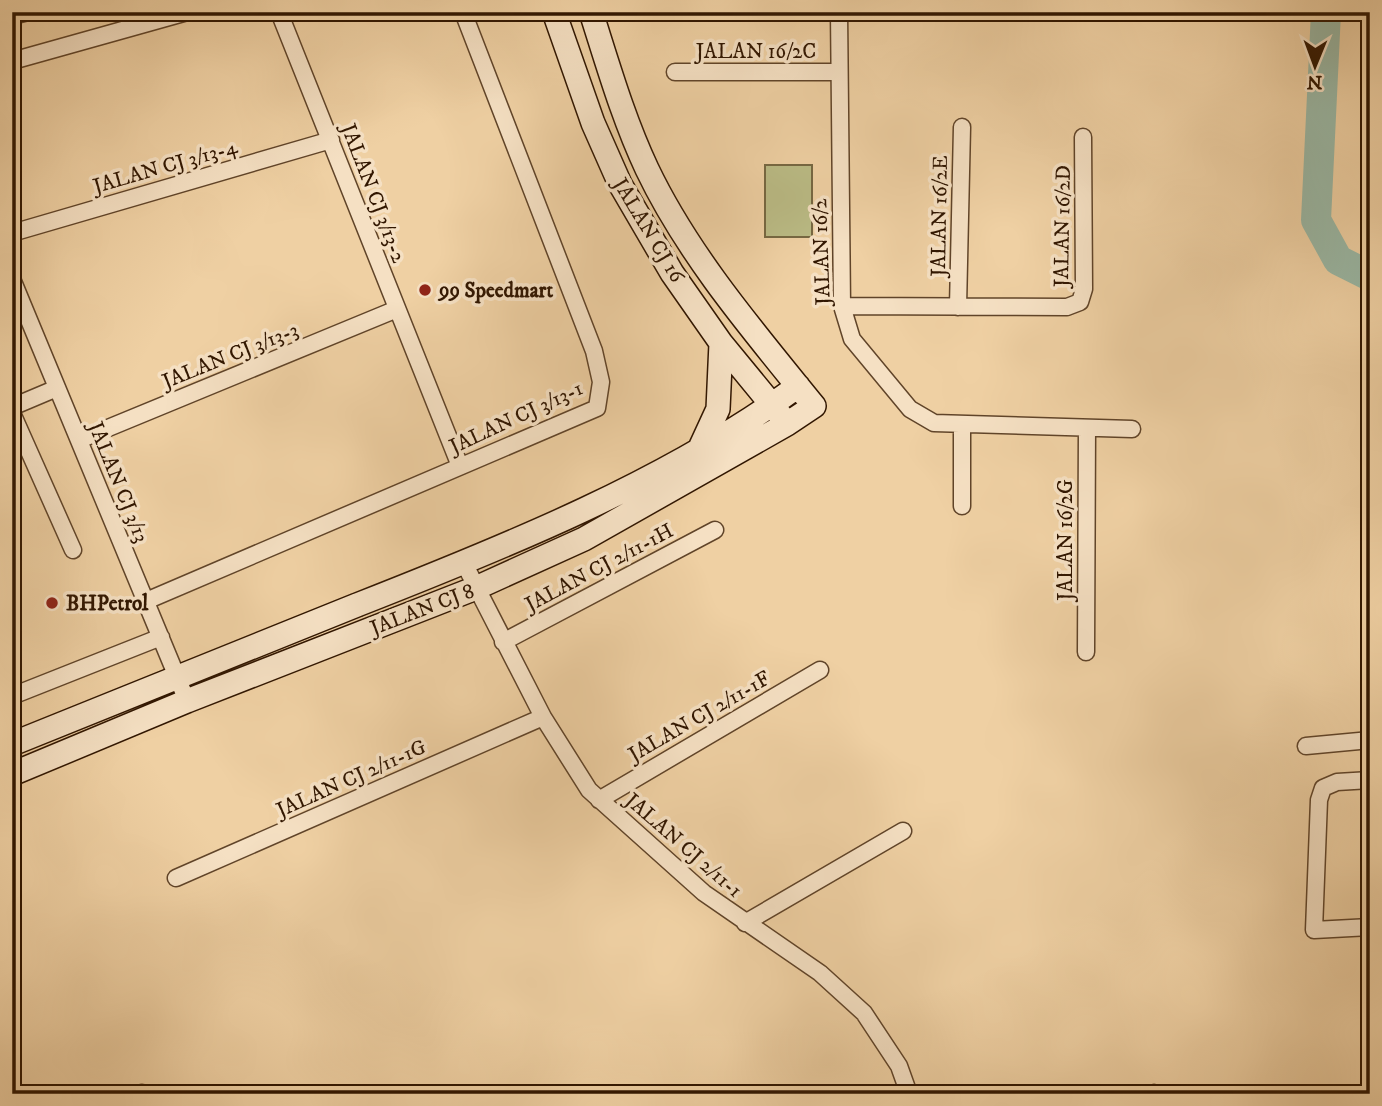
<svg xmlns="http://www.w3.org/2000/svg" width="1382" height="1106" viewBox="0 0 1382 1106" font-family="'IM FELL DW Pica',serif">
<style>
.green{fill:#babb85;stroke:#766842;stroke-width:2}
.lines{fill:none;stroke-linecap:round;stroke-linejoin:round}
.river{stroke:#9ab7a4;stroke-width:30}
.street-casing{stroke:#604429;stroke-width:19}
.secondary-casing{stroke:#311600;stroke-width:26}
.street{stroke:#f5e0c3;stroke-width:16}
.secondary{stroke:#f5e0c3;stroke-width:23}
.poi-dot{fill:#8f2418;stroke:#f5e0c3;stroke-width:2.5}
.labels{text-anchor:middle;stroke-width:7;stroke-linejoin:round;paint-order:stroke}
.street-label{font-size:21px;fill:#311600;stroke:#f5e0c3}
.poi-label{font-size:21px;font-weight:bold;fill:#311600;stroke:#f5e0c3;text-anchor:start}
</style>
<rect width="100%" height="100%" fill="#efd0a3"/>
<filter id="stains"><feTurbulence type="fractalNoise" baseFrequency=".00286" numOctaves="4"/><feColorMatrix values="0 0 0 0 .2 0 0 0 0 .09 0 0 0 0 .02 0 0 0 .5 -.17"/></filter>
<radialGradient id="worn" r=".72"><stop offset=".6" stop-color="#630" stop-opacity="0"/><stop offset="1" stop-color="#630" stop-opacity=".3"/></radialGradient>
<!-- green -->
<path class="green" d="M765,165h47v72h-47z"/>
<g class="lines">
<!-- river -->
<path class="river" d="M1326,12l-10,208 22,40 32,16"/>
<!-- street casing -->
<g class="street-casing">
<path id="street" d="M279,12l181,454
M839,12l3,294 10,33 58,70 24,14 198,6
M12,16l16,-4
M12,61l175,-49
M675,72h163
M12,233l319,-93
M12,279l175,422
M842,306l225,1 13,-5 4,-13 -1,-152
M958,307l4,-180
M12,407l45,-19
M12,413l61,137
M79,440l318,-131
M962,506v-80
M464,563l79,154 46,73 115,103 116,80 44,40 35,53 10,28
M146,601l451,-193 4,-26 -7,-31 -131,-339
M503,642l212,-112
M1086,652l1,-224
M12,696l149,-59
M1306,746l64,-6
M1370,780l-33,2 -14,6 -4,12 -5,130 56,-3
M599,800l221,-130
M176,878l367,-161
M745,923l158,-92
M1154,1093l1,1
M140,1094l2,-1"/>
</g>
<!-- secondary casing -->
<g class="secondary-casing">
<path id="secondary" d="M554,12l39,111 27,61 52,89 49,70 60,73
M700,448l18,-39 3,-66
M12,744c115,-47 230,-93 345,-139 148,-58 312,-124 441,-219
M12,774l175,-73 289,-113 108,-49 203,-115 27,-18c-60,-74 -126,-151 -167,-237 -24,-51 -39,-104 -56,-157"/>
</g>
<!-- street -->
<use href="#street" class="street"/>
<!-- secondary -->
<use href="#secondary" class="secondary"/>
</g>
<!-- markers -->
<g class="poi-dot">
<circle cx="425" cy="290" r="7"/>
<circle cx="52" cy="603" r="7"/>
</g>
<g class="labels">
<!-- street labels -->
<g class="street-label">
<text x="756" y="58">JALAN 16/2C</text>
<text transform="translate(165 166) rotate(-16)" y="7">JALAN CJ 3/13-4</text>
<text transform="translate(374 193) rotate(69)" y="7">JALAN CJ 3/13-2</text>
<text transform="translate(939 216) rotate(-89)" y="7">JALAN 16/2E</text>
<text transform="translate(1062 226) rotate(-89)" y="7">JALAN 16/2D</text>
<text transform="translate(649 230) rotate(59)" y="7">JALAN CJ 16</text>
<text transform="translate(821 252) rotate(-92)" y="7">JALAN 16/2</text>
<text transform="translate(230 355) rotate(-22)" y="7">JALAN CJ 3/13-3</text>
<text transform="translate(516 417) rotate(-25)" y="7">JALAN CJ 3/13-1</text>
<text transform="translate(119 482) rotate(68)" y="7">JALAN CJ 3/13</text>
<text transform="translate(1065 540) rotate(-90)" y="7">JALAN 16/2G</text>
<text transform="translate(599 567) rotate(-28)" y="7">JALAN CJ 2/11-1H</text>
<text transform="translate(422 609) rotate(-21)" y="7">JALAN CJ 8</text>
<text transform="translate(699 716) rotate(-30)" y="7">JALAN CJ 2/11-1F</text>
<text transform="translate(351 778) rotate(-24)" y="7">JALAN CJ 2/11-1G</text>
<text transform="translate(684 845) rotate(41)" y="7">JALAN CJ 2/11-1</text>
</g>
<!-- poi labels -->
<g class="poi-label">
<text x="439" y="297">99 Speedmart</text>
<text x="66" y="610">BHPetrol</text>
</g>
</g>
<!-- margin -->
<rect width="1382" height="1106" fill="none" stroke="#efd0a3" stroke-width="42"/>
<rect x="14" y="14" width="1354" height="1078" fill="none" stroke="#311600" stroke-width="3.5"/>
<rect x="21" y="21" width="1340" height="1064" fill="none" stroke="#311600" stroke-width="2"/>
<!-- north arrow -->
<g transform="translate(1315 66) rotate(181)" stroke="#f5e0c3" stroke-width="5" paint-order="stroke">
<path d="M0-5L12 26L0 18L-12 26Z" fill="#311600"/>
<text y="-10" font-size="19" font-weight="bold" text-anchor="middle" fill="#311600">N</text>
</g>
<rect width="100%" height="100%" filter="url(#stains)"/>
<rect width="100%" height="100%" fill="url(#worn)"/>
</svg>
